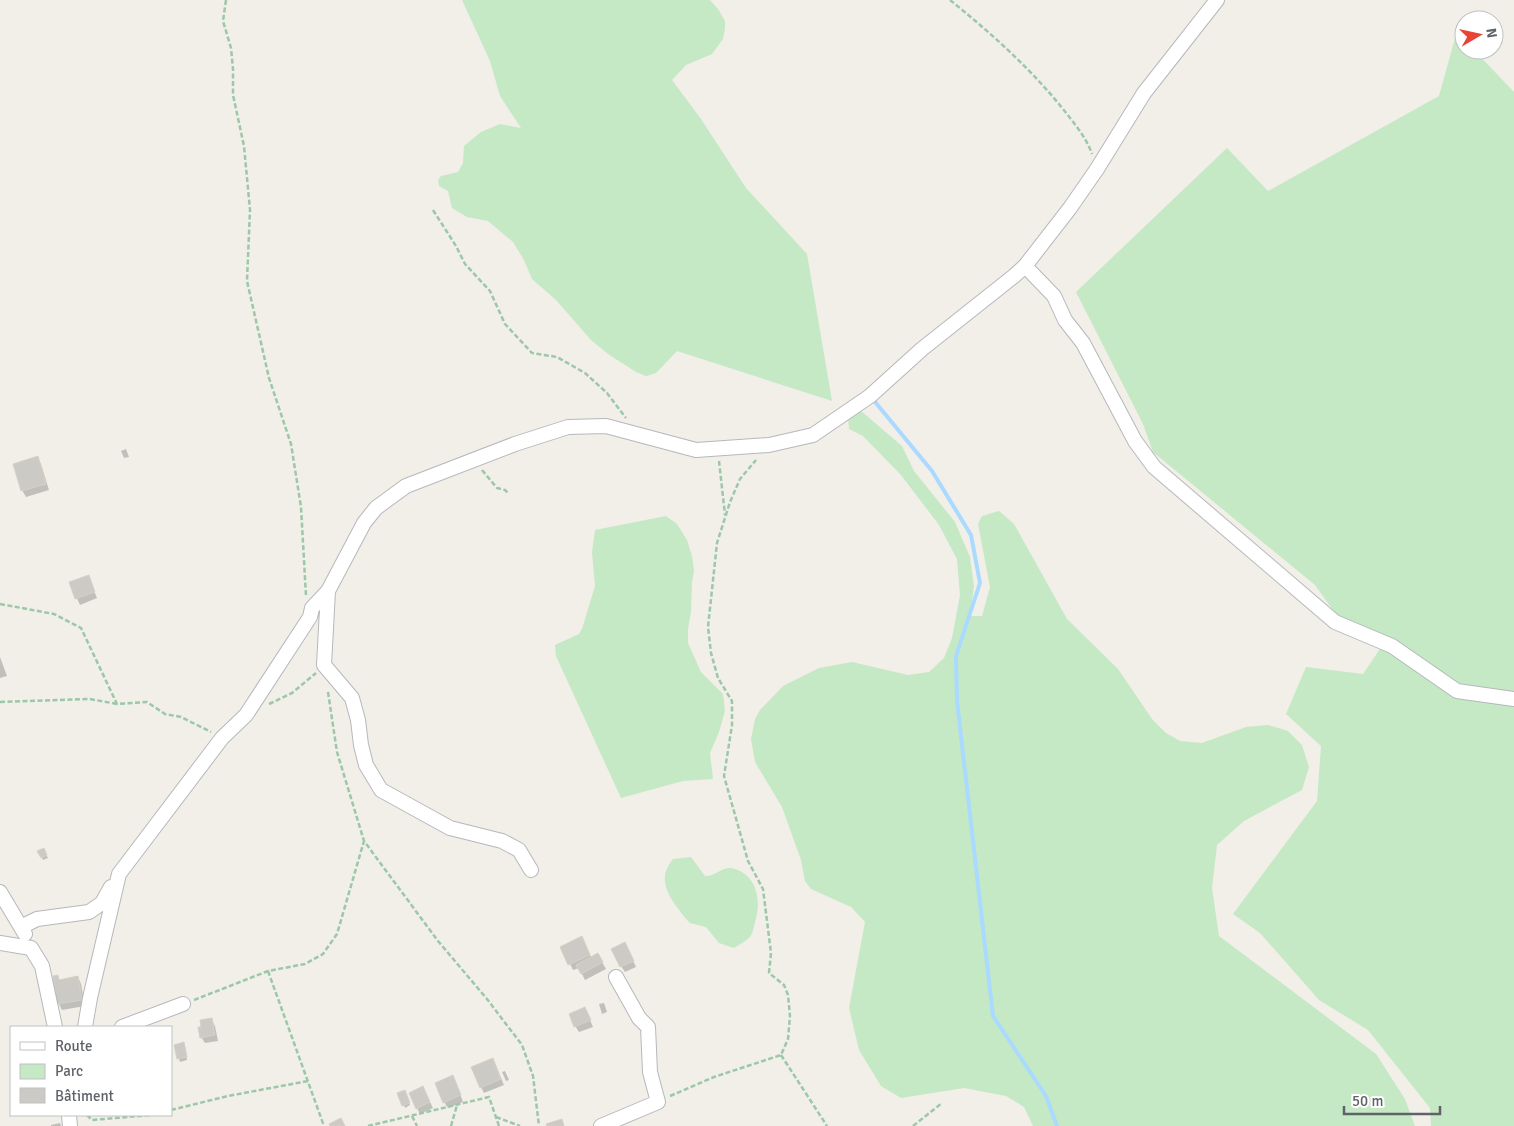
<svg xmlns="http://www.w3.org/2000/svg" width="1514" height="1126" viewBox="0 0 1514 1126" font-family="Signika,sans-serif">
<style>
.green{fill:#c5e8c5}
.shadow{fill:#0003}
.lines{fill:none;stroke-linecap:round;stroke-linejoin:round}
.stream{stroke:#aadaff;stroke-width:4}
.building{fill:#cccac5;stroke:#d6d1c6}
.street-casing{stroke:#b5b8bc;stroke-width:16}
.path{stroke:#9cc7a9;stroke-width:2.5;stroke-dasharray:5 2.5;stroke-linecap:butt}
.street{stroke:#fff;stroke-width:14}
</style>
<rect width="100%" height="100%" fill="#f1efe8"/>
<!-- green -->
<path class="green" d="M462,0h248l8,9 7,12v8l-2,10 -11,15 -26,11 -14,15 29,39 45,69 61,66 25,147 -155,-50 -21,22 -10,3 -10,-4 -28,-18 -17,-14 -35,-40 -24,-21 -8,-19 -11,-18 -25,-21 -21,-4 -15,-9 -4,-17 -9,-5 -1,-6 3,-4 17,-4 5,-9 1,-17 17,-14 19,-8 21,4 -21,-32 -10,-35z
M1457,31l7,8v11h10l40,42v1034h-83l-1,-18 -62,-78 -49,-30 -59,-67 -27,-19 84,-113 4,-55 -35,-32 20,-47 57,7 23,-34 -46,-20 -25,-35 -162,-133 -10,-28 -67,-132 151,-144 41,43 171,-95z
M861,411l41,35 12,25 41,51 15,35 4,29 -4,30h12l8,-29 -12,-63 4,-8 17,-5 15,13 53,95 51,50 34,50 14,14 14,8 22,2 44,-16 22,-2 20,6 14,14 7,22 -7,23 -58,31 -27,24 -5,43 7,48 157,118 29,45 10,27h-382l-9,-19 -18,-11 -42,-8 -63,10 -20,-12 -22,-36 -10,-42 16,-86 -14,-15 -40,-18 -6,-8 -4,-21 -19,-53 -27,-45 -4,-23 4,-20 5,-9 23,-24 36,-18 33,-6 56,13 21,-3 15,-14 8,-20 8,-43 -3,-36 -18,-34 -38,-50 -38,-39 -14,-7 -1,-11 3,-4z
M666,516l11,8 10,16 5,16 2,15 -2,11 -1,29 -3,18v14l13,29 22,22 2,17 -6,21 -9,21 3,26 -30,2 -62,17 -65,-142 -1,-11 24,-11 3,-5 13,-43 -3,-34 3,-22z
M691,857l14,19c9,1 17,-9 26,-8 26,5 31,33 24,54 -1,4 -2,11 -5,15 -4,4 -11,8 -16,11l-15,-5 -13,-16 -16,-4 -4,-4c-14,-19 -32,-37 -13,-60z"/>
<!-- shadow -->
<path class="shadow" d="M126,449l3,8 -5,1 -3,-7z
M37,458l4,6 8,26 -23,7 -4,-7z
M88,576l9,22 -17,7 -10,-22z
M0,657l7,19 -7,2z
M43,849l5,9 -5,2 -4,-8z
M585,944l7,15 6,-4 8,14 -21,11 -6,-12 -6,2 -11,-23z
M628,950l8,17 -11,5 -4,-6z
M58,976l2,5 18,-4 3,7 4,22 -23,4 -3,-6z
M604,1003l3,9 -5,2 -3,-10z
M588,1015l5,12 -14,5 -4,-6z
M211,1019l4,7 3,15 -13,2 -4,-6z
M175,1046h10l2,14 -7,2z
M496,1066l8,19 -20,8 -3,-6z
M505,1071l4,9 -3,1 -4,-9z
M456,1083l7,19 -15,6 -4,-6z
M405,1094l5,11 -5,3 -1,-3z
M426,1094l7,14 -13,6 -3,-6z
M60,1123l1,3h-10v-1z"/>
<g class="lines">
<!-- stream -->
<path class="stream" d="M871,397l61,74 39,64 9,48 -24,73 1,45 36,315 53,80 11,30"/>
</g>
<!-- building -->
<path class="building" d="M38,456l8,28 -25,7 -8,-27z
M89,575l6,17 -20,7 -6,-17z
M44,848l3,7 -6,3 -4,-7z
M582,936l8,19 -22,10 -8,-18z
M625,942l9,19 -14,6 -9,-18z
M598,953l5,9 -22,12 -5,-9z
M58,975l1,5 19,-4 4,24 -25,4 -4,-28z
M585,1007l6,13 -17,7 -5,-13z
M212,1018l3,17 -15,3 -2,-11h3l-1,-7z
M184,1042l3,15 -10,2 -3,-14z
M493,1058l8,21 -21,9 -9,-21z
M453,1075l8,20 -18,8 -8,-20z
M423,1086l7,16 -14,7 -7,-16z
M405,1090l5,13 -8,3 -5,-13z
M341,1118l4,8h-15l-1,-2z
M562,1119l2,7h-17l-1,-2z"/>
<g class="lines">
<!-- street casing -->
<g class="street-casing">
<path id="street" d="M1025,266l29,30 11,24 18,23 52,98 19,26 181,155 57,24 65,45 57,8
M328,591l-4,74 28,33 6,22 3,25 5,20 15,25 69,38 52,13 17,9 12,20
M0,892l25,42
M21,927l16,-8 52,-7 13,-9 9,-16
M0,943l31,5 11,18 13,61
M85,1027l5,-29 29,-124 103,-136 24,-23 64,-98 2,-9 16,-17 36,-68 12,-15 30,-22 109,-42 53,-17 38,-1 90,24 73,-5 44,-10 57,-39 52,-47 92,-73 11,-10 45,-58 27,-39 47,-76 73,-93
M122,1027l61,-23
M69,1115l1,11
M601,1126l57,-24 -8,-30 -2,-45 -9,-9 -23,-41"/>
</g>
<!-- path -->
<path class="path" d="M226,0l-3,21 8,27 2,21v26l11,51 6,64 -3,71 22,97 22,66 10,63 5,89
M950,0c41,33 80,68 113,109 11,14 23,28 29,45
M433,210l23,36 9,18 25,27 15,33 27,29 25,4 28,16 22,20 19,25
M719,461l6,54
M482,470l15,18 8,2 4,4
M0,604l54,10 27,14 36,76 30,-2 18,12 16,3 30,15
M328,692l9,60 27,89 74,100 49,58 35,46 11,31 6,50
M0,702l90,-3 27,5
M269,704l23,-11 24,-20
M268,971l56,155
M194,1000l74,-29 37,-7 18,-10 14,-20 27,-93
M781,1055l46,71
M670,1096l44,-19 67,-22 7,-16 2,-23 -2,-21 -4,-10 -15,-12 2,-20 -8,-64 -15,-28 -24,-85 8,-51v-24l-14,-23 -7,-25 -3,-26 9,-84 13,-41 10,-23 16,-19
M171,1110l57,-14 80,-15
M87,1115l5,5 59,-5
M412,1116l5,10
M496,1117l24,9
M368,1126l121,-29 10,29
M451,1126l6,-21
M913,1126l29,-23"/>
<!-- street -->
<use href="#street" class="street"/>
</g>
<!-- legend -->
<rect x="10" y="1026" width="162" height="90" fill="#ffffff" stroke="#bfc1c3"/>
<rect x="20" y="1042" width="25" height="8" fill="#ffffff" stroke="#bfc1c3"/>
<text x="55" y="1051" font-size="15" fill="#5f6368">Route</text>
<rect x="20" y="1064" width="25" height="15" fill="#c5e8c5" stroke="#bfc1c3"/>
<text x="55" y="1076" font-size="15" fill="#5f6368">Parc</text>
<rect x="20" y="1088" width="25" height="15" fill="#cccac5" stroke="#bfc1c3"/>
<text x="55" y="1101" font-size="15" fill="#5f6368">Bâtiment</text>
<!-- north arrow -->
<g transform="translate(1479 35) rotate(81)"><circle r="24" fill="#ffffff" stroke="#bfc1c3"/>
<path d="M0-4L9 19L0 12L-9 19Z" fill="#ea4335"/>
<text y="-8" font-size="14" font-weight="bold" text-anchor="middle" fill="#5f6368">N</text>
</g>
<!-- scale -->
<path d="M1344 1106v8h96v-8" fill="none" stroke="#5f6368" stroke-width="2.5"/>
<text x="1352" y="1106" font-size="15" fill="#5f6368" stroke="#ffffff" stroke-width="4" paint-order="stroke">50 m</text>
</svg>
